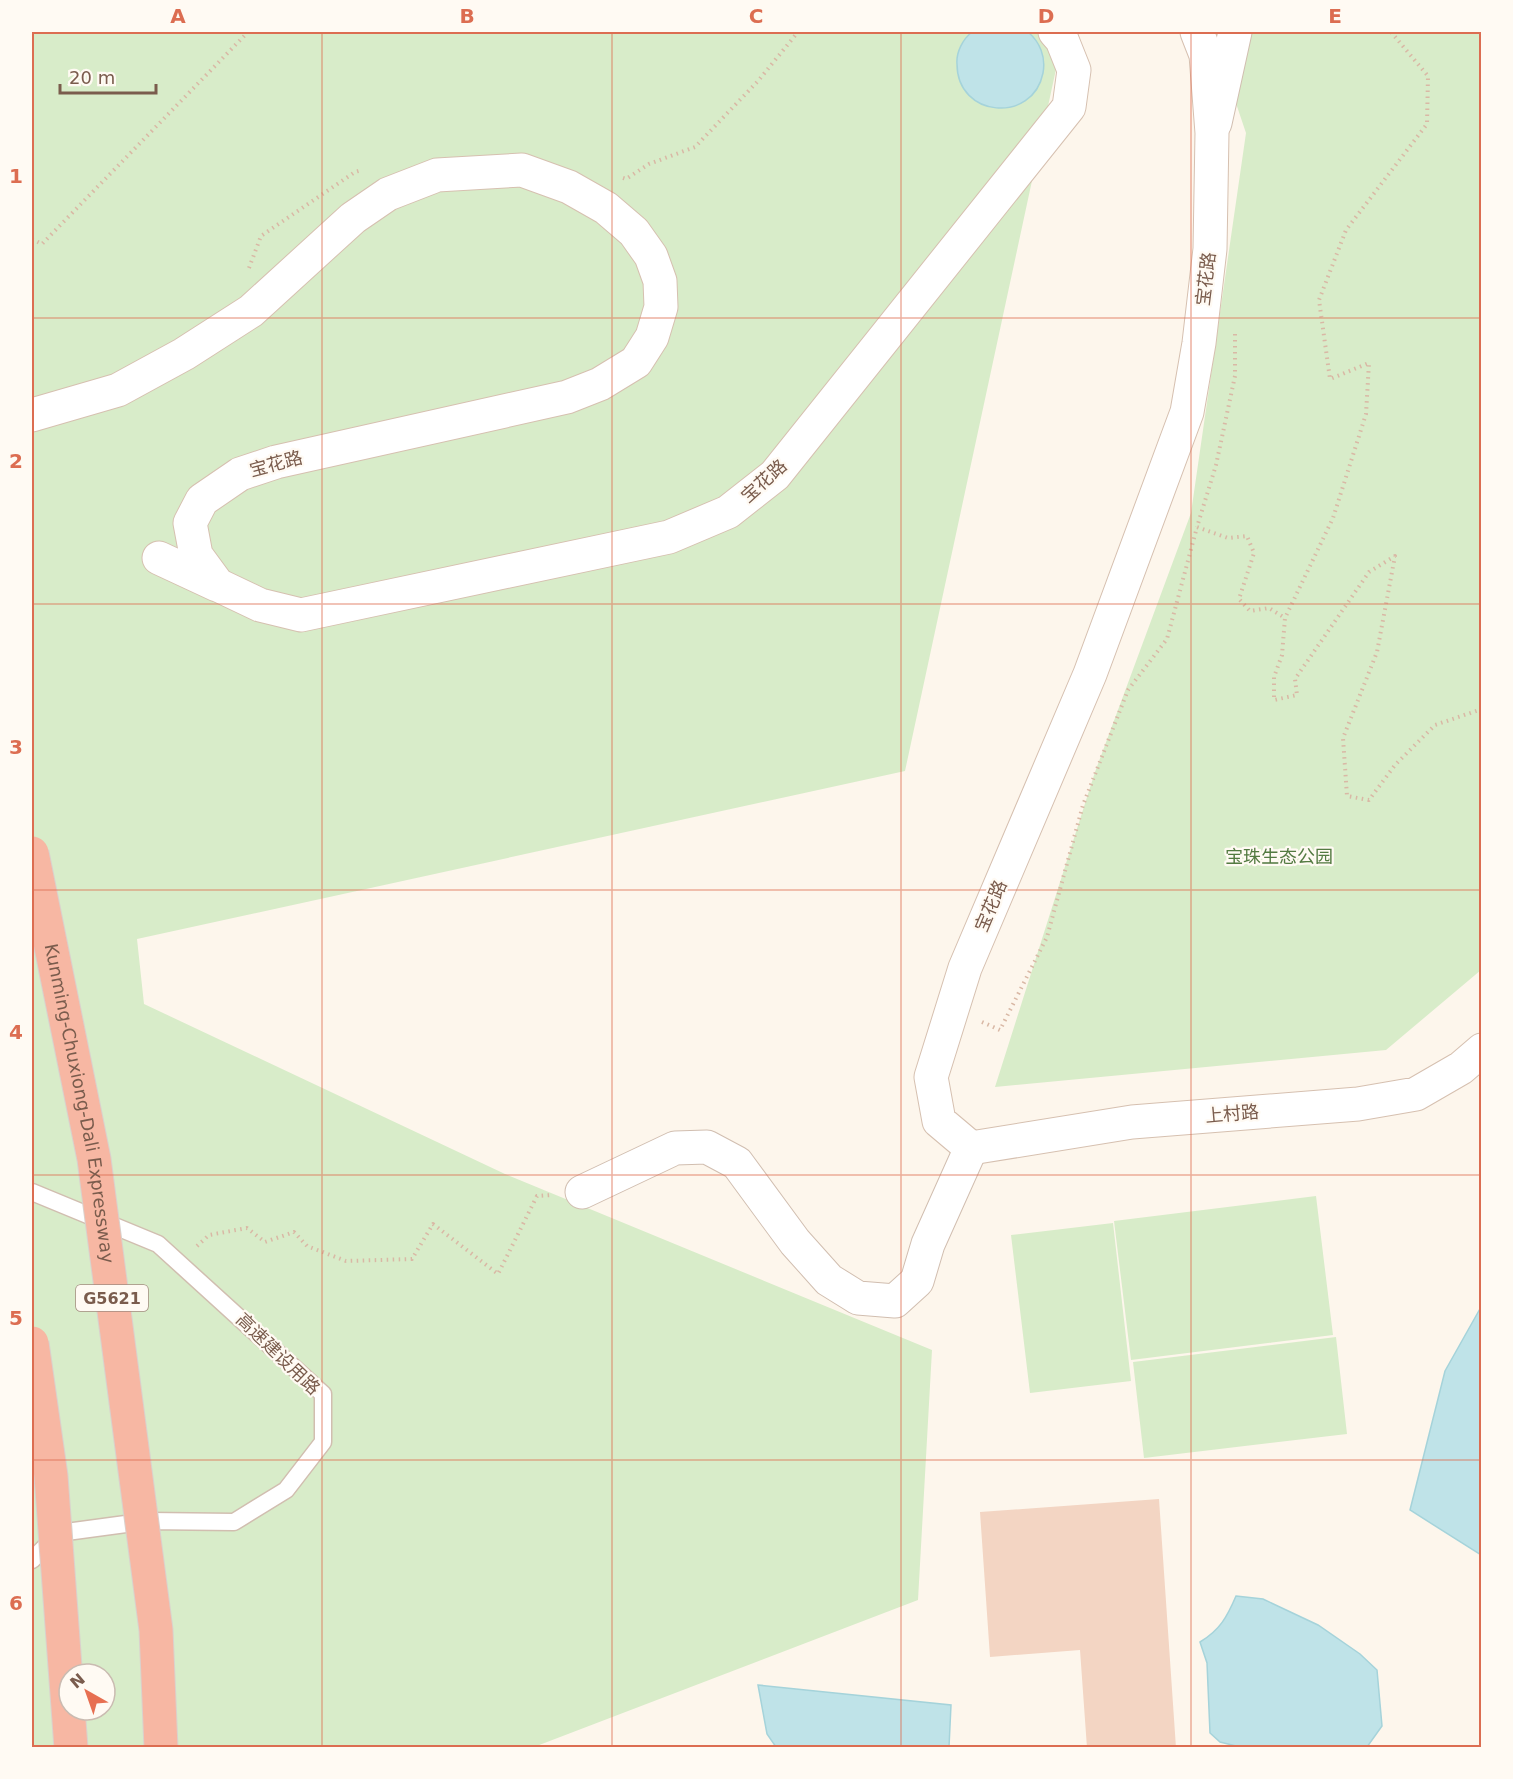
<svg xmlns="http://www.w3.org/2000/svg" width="1513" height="1779" viewBox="0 0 1513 1779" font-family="'DejaVu Sans','Noto Sans SC',sans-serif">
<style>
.green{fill:#d8ecc9;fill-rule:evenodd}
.water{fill:#bfe3e8;stroke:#a5d3da;stroke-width:1.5}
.building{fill:#f3d5c3}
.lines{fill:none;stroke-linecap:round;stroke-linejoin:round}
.lane-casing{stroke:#d1beb0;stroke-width:19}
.street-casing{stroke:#d1beb0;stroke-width:35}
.secondary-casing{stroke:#d6c0b0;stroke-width:35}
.path{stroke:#d9b8a5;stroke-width:4;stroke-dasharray:1.5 4.5;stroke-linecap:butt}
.lane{stroke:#fff;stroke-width:16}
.street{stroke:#fff;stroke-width:33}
.secondary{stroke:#fff;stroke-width:33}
.highway-bridge-casing{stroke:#dad1cd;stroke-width:35;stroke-linecap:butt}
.highway-bridge{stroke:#f7b7a3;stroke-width:33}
.grid{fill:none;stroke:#dc6d51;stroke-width:1.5;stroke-opacity:0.55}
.labels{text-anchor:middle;stroke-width:4.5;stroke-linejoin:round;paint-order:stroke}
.shield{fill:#fffaf3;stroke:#a28b7f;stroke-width:1.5}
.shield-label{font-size:16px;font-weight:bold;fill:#7a5c4d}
.street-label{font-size:18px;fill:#7a5c4d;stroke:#fffaf3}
.park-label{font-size:18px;fill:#537a41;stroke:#fffaf3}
.neatline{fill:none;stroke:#dc6d51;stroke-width:2}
.grid-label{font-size:20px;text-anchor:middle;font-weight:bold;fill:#dc6d51}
</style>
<rect width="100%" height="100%" fill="#fdf6ec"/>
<!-- green -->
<path class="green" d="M32,32h1032l-159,739 -768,168 7,65 361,170 427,176 -14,250 -384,147 -502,1zM69,1674h36v36h-36z
M1212,32h269v938l-95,80 -391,37 100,-315 96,-259 55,-380z
M1316,1196l17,139 -202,25 -17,-139z
M1113,1223l18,158 -101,12 -19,-158z
M1336,1337l11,97 -203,24 -11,-96z"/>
<!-- water -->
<path class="water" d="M972,32h56c12,10 18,25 15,41 -10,51 -86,45 -86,-9 -1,-12 6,-25 15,-32z
M1481,1307v248l-71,-45 35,-139z
M1236,1596l27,3 55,26 42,29 17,16 5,56 -15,21h-127l-20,-5 -10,-9 -3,-70 -7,-21c20,-12 27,-25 36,-46z
M758,1685l193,20 -2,42h-173l-9,-13z"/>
<!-- building -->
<path class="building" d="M1159,1499l17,249h-89l-7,-98 -90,7 -10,-145z"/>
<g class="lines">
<!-- lane casing -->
<g class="lane-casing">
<path id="lane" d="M32,1192l126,52 165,150v48l-37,48 -52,32 -86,-1 -89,12 -27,27"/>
</g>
<!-- street casing -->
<g class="street-casing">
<path id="street" d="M1215,123l20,-91
M582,1192l93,-44 32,-1 30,16 58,79 34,38 29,18 37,3 22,-20 11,-37 43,-96"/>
</g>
<!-- secondary casing -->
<g class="secondary-casing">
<path id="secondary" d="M1197,32l9,23 6,78 -2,116 -11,94 -12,69 -97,262 -125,294 -34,109 8,44 32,27 161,-26 226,-18 58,-10 45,-26 21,-18
M32,415l86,-25 66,-36 67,-43 102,-93 35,-24 49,-19 85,-5 47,17 37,21 28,24 17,24 9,25 1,26 -9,30 -16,25 -36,22 -33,13 -291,65 -36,12 -38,26 -12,23 6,32 22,30 42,20 41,10 368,-78 59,-25 47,-37 294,-368 5,-37 -12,-30 -7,-8
M159,558l58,27"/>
</g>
<!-- path -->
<path class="path" d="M1391,32l37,44 -1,48 -81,106 -27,70 11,79 39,-16 -3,51 -33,104 -48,100 -3,37 -8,22v23l23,-5 -2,-16 74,-107 26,-16 -18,96 -34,86 4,58 22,4 26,-35 40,-40 47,-16
M623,178l3,1 23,-15 46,-17 63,-66 40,-49
M32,239l10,5 206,-212
M249,268l12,-32 94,-64 7,-2
M1235,334v42l-19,89 -19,62 31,11 19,-2 7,17 -15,46 11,12 19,-3 16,10
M982,1022l18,8 47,-93 36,-132 45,-115 39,-51 30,-112
M197,1246l12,-11 38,-7 18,14 29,-10 13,14 39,15 66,-2 21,-35 65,50 39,-78 14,-1"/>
<!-- lane -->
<use href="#lane" class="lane"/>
<!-- street -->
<use href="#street" class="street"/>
<!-- secondary -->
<use href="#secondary" class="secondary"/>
<!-- highway-bridge casing -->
<g class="highway-bridge-casing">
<g id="highway-bridge">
<path id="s1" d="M32,853l62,306 62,471 5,118"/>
<path d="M32,1343l19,133 20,272"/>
</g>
</g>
<!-- highway-bridge -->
<use href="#highway-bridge" class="highway-bridge"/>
</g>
<!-- grid -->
<path class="grid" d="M322,32v1716M612,32v1716M901,32v1716M1191,32v1716M32,318h1450M32,604h1450M32,890h1450M32,1175h1450M32,1460h1450"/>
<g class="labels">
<!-- shield labels -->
<rect class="shield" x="76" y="1285" width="72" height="26" rx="4.5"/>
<g class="shield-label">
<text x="112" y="1304">G5621</text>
</g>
<!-- street labels -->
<g class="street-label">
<text transform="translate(1206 279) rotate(-83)" y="6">宝花路</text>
<text transform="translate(276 464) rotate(-15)" y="6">宝花路</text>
<text transform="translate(764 481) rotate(-42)" y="6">宝花路</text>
<text transform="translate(991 906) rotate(-67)" y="6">宝花路</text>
<text dy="6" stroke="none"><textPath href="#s1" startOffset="255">Kunming-Chuxiong-Dali Expressway</textPath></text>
<text transform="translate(1232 1114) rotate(-5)" y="6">上村路</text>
<text transform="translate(278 1354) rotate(44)" y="6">高速建设用路</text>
</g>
<!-- park labels -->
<g class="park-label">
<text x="1279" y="863">宝珠生态公园</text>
</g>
</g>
<!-- border -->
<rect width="1513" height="1779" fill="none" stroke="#fffaf3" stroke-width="66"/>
<!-- north arrow -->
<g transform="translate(87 1692) rotate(320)"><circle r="28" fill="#fffaf3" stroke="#cabbb1" stroke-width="1.5"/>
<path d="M0-4.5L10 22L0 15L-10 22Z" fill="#e76f51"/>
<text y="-9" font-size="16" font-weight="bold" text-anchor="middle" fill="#7a5c4d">N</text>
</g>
<!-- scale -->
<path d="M60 84v9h96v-9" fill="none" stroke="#7a5c4d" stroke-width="3"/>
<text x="69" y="84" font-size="18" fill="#7a5c4d" stroke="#fffaf3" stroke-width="4.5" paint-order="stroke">20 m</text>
<rect x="33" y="33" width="1447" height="1713" class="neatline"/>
<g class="grid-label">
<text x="178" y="23">A</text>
<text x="467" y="23">B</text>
<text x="756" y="23">C</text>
<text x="1046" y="23">D</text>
<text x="1335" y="23">E</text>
<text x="16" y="183">1</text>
<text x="16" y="468">2</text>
<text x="16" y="754">3</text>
<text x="16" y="1039">4</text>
<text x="16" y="1325">5</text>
<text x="16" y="1610">6</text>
</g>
</svg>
